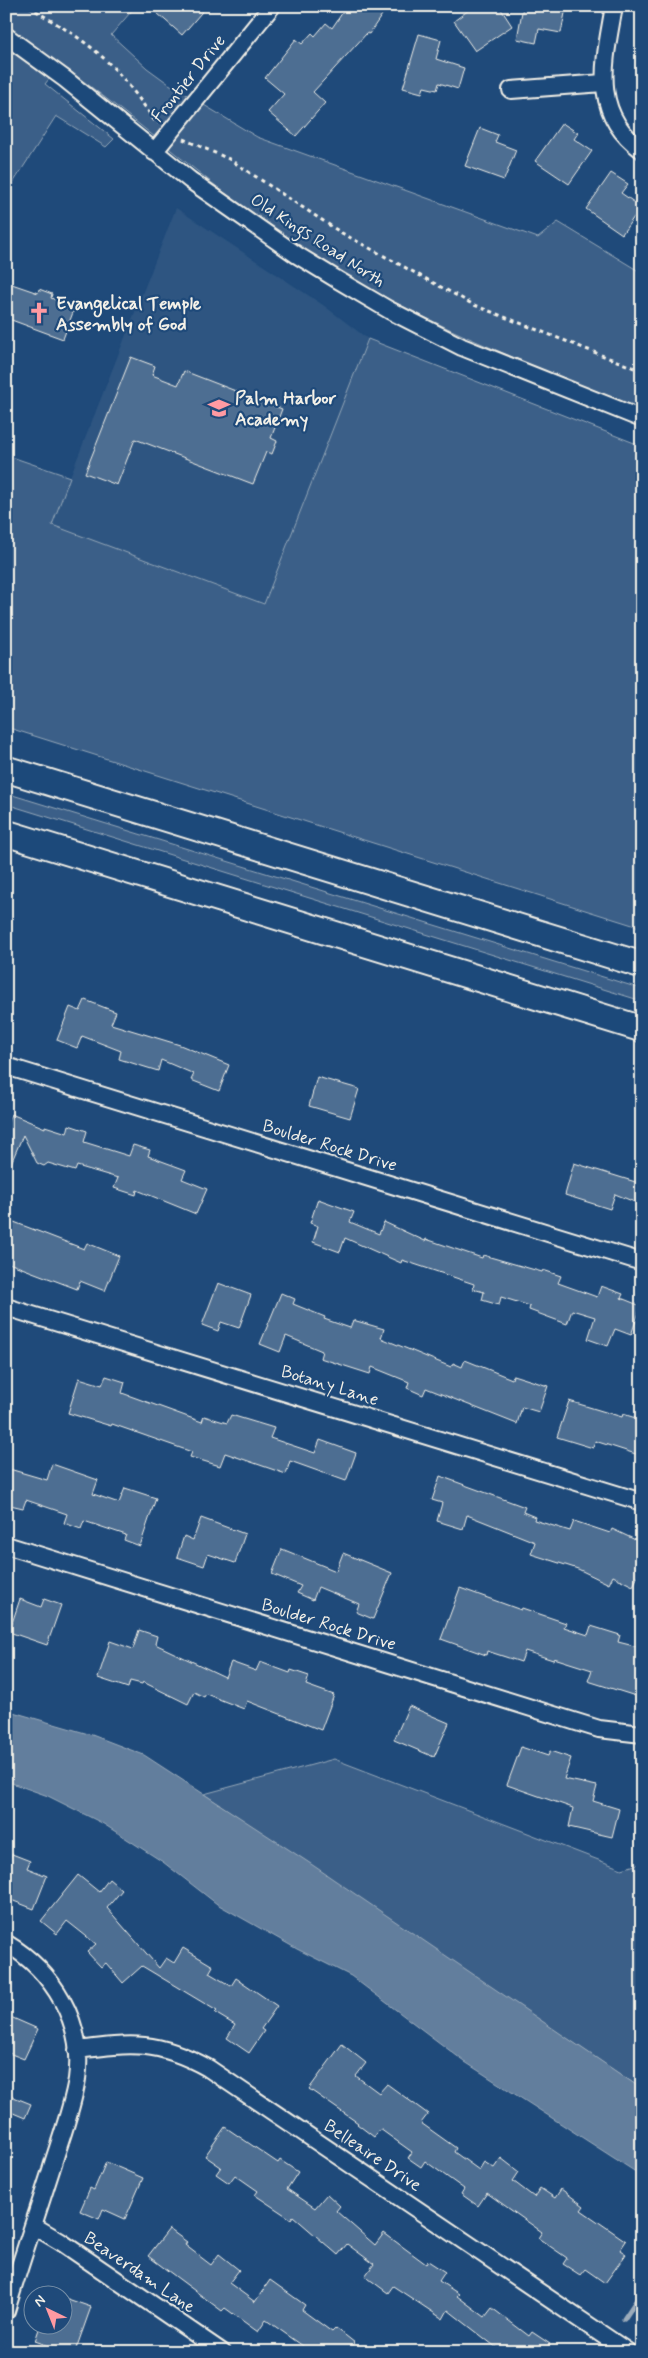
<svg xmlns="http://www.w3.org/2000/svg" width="648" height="2358" viewBox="0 0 648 2358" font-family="Mynerve,sans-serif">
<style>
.built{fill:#2d5581}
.green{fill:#3a5f88;stroke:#97a8b8}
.water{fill:#627e9d;stroke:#9cacbb}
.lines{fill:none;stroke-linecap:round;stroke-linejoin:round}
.stream{stroke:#9cacbb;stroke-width:5}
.building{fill:#4d6e92;stroke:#f4f1e8}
.minor-casing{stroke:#f4f1e8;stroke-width:20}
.highway-casing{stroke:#f4f1e8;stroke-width:29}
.path{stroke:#f4f1e8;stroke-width:3;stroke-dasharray:4 4;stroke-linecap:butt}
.minor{stroke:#1f4a7a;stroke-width:16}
.highway{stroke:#1f4a7a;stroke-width:25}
.labels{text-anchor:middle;stroke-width:4.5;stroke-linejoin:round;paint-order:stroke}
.street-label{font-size:18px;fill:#f4f1e8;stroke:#1f4a7a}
.poi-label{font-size:18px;font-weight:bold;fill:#f4f1e8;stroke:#1f4a7a;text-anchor:start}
</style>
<rect width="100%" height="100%" fill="#1f4a7a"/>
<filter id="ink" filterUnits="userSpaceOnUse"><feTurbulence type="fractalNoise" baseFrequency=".02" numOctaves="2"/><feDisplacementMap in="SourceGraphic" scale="10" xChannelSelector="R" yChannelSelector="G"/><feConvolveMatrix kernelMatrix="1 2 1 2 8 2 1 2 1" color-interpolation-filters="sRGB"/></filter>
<g filter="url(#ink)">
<!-- built -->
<path class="built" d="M176,208l147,97 45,34 -104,265 -213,-79z"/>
<!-- green -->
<path class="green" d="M6,6h130l-25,29 36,33 22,16 88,53 281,101 20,-16 84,51v136c-114,-44 -227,-89 -331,-155 -69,-43 -131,-98 -195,-148 -36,-28 -72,-54 -110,-80z
M6,48l43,31 -4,5 69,55 -8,8 -50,-31 -50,78z
M368,339l274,107v482l-636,-201v-272l64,22 -18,48 212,79z
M6,793l636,196v12l-636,-197z
M334,1759l288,110 20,-6v226l-438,-295z"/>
<!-- water -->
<path class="water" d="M6,1710l86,25 52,20 164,107 334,227v87l-177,-114 -114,-86 -54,-27 -80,-45 -54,-42 -61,-39 -54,-27 -42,-15z"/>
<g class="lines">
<!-- stream -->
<path class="stream" d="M624,2319l18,-27"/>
</g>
<!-- building -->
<path class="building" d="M149,6h58l-25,29z
M347,6h41l-19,28 -2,-1 -54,59 12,11 -29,33 -28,-24 16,-18 -19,-16 31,-39 6,5 10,-11 3,3 11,-13 6,5z
M474,6h25l13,20 -37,25 -21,-30z
M523,6l43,2 -5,25 -22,-4 -3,14 -19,-4z
M419,34l22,6 -5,19 28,9 -6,21 -19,-6 -2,7 -13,-3 -2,6 -19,-5z
M562,123l16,10 -4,6 18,12 -23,33 -34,-23z
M480,128l18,7 -3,7 21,8 -12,30 -39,-14z
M611,173l17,11 -7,9 20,14 -19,27 -36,-25z
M6,282l32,11 1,-4 13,5 -1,4 24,9 -12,32 -57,-21z
M131,357l24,9 -3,9 26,10 6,-14 98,38 -11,29 6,3 -5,13 -6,-2 -13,32 -118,-45 -18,46 -32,-12z
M85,1000l31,12 -5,12 69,21 49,20 -10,26 -28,-11 3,-6 -33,-14 -3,11 -39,-12 2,-8 -39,-15 -5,12 -20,-8 13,-33 10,4z
M317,1077l42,12 -9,29 -41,-12z
M11,1114l34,14v-2l22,7 2,-8 18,6 -3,11 45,14 4,-11 17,5 -2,6 38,14 -4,9 25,10 -11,25 -59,-24 -1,5 -22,-7 4,-10 -41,-12 -2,5 -27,-8 -4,3 -7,-3 -14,-28 -17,40v-49z
M574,1163l68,21v21l-27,-11 -5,15 -45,-14z
M318,1199l36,13 -4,10 29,12 5,-12 41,19 1,-2 56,19 1,-3 59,17 1,-2 18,6 -3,7 39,14 4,-11 22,8 -2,4 20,8 -10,29 -16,-6 -7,17 -20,-7 7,-22 -23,-7 -5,14 -38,-14 1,-4 -29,-9 -2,8 -17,-5 2,-8 -11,-3 1,-5 -72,-24 -1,3 -56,-25 -5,14 -27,-10 5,-16 -8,-3z
M14,1222l70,27 3,-6 32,13 -14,35 -25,-10 -3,8 -71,-27v-19z
M218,1283l33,12 -12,33 -18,-6 -3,9 -16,-6z
M281,1293l14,6 -2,5 32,13 -1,2 26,9 3,-8 31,9 -3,9 70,29 2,-4 9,4 3,-7 47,19 1,-4 35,11 -9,26 -17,-5 -5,17 -91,-36 -3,7 -16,-7 2,-6 -37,-15 -2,7 -50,-16 2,-7 -36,-15 -6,16 -20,-8z
M106,1376l19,6 -3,11 80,29 2,-6 23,7 4,-8 43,13 -4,10 45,15 5,-13 36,13 -10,28 -56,-20 -4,13 -61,-21 -5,13 -30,-9 2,-5 -80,-28 -1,2 -43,-13 11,-35 23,7z
M569,1401l53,16 1,-3 19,6v36l-47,-15 -2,7 -36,-11z
M52,1464l46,16 -5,14 26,9 6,-15 31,10 -16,48 -16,-6 2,-5 -42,-14 -3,8 -17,-6 3,-9 -41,-14 -3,8 -17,-4v-36l41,12z
M440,1476l85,31 -2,5 12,5 -1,3 36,11 4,-10 36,12 2,-4 30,14v25l-9,18 -20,-10 -4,8 -31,-15 -47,-15 4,-12 -68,-27 -4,14 -26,-8 5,-18 -10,-3z
M201,1518l44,16 -10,29 -27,-9 -4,12 -27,-9 7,-21 9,4z
M282,1549l54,22 7,-18 49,20 -19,46 -17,-7 3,-8 -41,-17 -5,13 -16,-7 4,-7 -29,-12z
M460,1588l61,22 1,-2 44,15 -2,4 24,8 3,-9 29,9 -2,7 24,6v50l-54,-17 4,-11 -38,-12 -1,2 -28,-9 -4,11 -34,-11 -1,4 -45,-16z
M20,1599l21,8 3,-8 17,6 -14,40 -38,-13z
M139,1630l18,6 -2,8 70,33 6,-15 25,9 4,-9 30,11 1,-3 18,6 -3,9 28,10 -13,35 -74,-29 -3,8 -38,-15 -2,3 -10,-5 -6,12 -45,-22 -1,2 -12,-3 -2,7 -30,-10 12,-37 23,8z
M409,1706l40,17 -15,34 -40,-17z
M521,1747l27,9 2,-5 21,7 -7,21 33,7 -4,15 26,8 -7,28 -43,-10 4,-19 -66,-23z
M12,1854l18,7 -3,7 20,8 -13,33 -28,-11v-30z
M78,1875l21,17 10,-13 13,11 -15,18 52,60 7,-10 8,5 9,-15 30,18 -4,7 22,13 5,-8 41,28 -16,23 3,2 -15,22 -22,-15 8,-13 -20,-12 2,-2 -75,-45 -19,17 -17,-20 -5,4 -14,-15 9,-8 -29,-23 -10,13 -16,-13z
M6,2015l32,14 -14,30 -18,-7z
M342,2044l24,19 -10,13 23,17 8,-9 41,30 -7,9 35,25 -2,4 25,18 5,-8 10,6 7,-10 18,14 -6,9 21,16 6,-9 15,10 6,-9 23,17 -3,4 45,31 -6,9 6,4 -21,29 -20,-14 -5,6 -17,-11 4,-6 -29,-20 4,-6 -55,-39 -9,13 -17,-12 3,-5 -39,-28 -4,6 -13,-9 4,-6 -32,-23 -6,8 -17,-13 1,-1 -49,-34z
M6,2094l25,10 -6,14 -19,-8z
M225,2127l53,36 2,-3 18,12 -11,17 28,19 12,-14 13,12 -4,5 39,34 9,-12 42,31 2,-3 17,11 -6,9 20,13 -2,2 28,21 7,-9 37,28 3,-4 18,12 -6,8h-42l-54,-42 -5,9 -50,-33 -5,7 -23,-17 9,-12 -27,-20 -9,11 -45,-39 -2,3 -36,-24 3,-4 -23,-16 -6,8 -13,-9 5,-7 -16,-11z
M106,2162l37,16 -18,41 -22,-10 -4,10 -19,-8 10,-23 4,2z
M169,2229l18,13 -2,3 26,20 8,-11 20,16 -10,13 26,19 15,-22 35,25 -3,5 30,22 4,-4 19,15 -7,9h-49l4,-6 -37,-26 -8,12 -33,-24 -3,3 -74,-55z
M62,2297l29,10 -16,45h-9l-31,-11 5,-15h22z"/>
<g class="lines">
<!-- minor casing -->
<g class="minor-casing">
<path id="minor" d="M614,6c-9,54 -25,106 28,144
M6,36l59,43 125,101 107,75 41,25 51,30 73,37 180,72
M511,90l92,-7
M154,152l118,-146
M6,1066l636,196
M6,1307l636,195
M6,1545l593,184 43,5
M6,1943c47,28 79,80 71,136 -5,31 -17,61 -26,91 -15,47 -31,94 -45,141
M77,2050c56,-7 80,-10 131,18l420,284
M34,2226l27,16 161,110"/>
</g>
<!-- highway casing -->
<g class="highway-casing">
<path id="highway" d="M6,769l636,196
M6,833l636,196"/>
</g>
<!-- path -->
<path class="path" d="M29,6c18,13 38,23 55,36 29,21 50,48 70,78l5,3
M183,139l46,20 111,73 134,73 168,66"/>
<!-- minor -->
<use href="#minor" class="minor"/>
<!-- highway -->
<use href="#highway" class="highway"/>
</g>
</g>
<!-- icons -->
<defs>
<g id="church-bare" transform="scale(1.725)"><path d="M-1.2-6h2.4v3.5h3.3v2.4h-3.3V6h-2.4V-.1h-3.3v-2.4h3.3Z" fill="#ff9aa2" stroke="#1f4a7a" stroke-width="2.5" paint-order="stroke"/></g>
<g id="school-bare" transform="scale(1.725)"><path d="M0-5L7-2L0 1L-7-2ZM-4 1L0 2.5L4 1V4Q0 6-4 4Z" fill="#ff9aa2" stroke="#1f4a7a" stroke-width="2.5" paint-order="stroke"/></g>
</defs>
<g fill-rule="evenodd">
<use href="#church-bare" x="39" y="313"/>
<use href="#school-bare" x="219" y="408"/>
</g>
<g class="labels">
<!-- street labels -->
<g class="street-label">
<text transform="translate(188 78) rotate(-51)" y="6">Frontier Drive</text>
<text transform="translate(318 240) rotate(33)" y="6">Old Kings Road North</text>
<text transform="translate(330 1145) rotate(17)" y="6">Boulder Rock Drive</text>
<text transform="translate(330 1385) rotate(17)" y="6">Botany Lane</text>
<text transform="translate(329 1624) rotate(17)" y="6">Boulder Rock Drive</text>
<text transform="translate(373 2155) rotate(34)" y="6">Belleaire Drive</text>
<text transform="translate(140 2272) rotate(34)" y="6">Beaverdam Lane</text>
</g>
<!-- poi labels -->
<g class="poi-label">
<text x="56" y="309">Evangelical Temple<tspan x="56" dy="21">Assembly of God</tspan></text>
<text x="235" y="404">Palm Harbor<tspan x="235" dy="21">Academy</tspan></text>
</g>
</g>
<!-- margin -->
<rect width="648" height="2358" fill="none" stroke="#1f4a7a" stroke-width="25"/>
<rect x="12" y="12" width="623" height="2333" fill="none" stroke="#f4f1e8" stroke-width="2" filter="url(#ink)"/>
<!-- north arrow -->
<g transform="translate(48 2310) rotate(317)"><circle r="24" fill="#1f4a7a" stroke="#748da6"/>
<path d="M0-4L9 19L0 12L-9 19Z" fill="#ff9aa2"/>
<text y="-8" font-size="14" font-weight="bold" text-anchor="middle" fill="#f4f1e8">N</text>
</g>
</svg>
